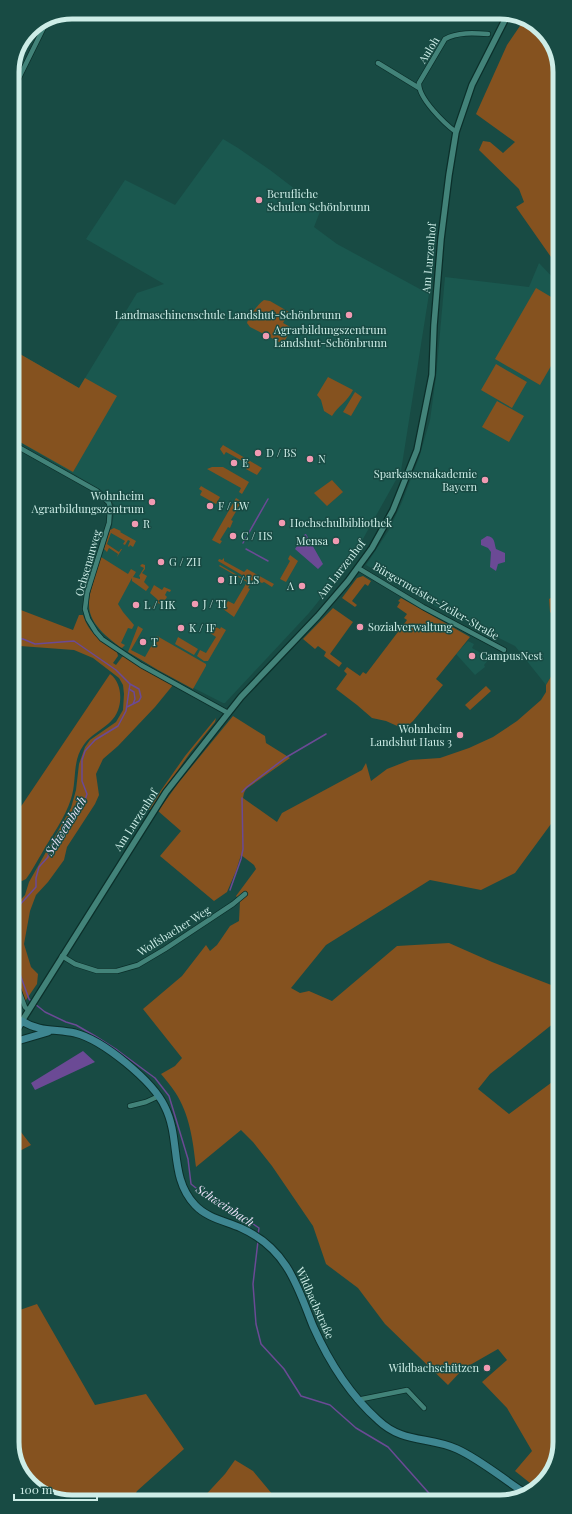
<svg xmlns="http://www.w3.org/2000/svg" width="572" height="1514" viewBox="0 0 572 1514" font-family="'Playfair Display',serif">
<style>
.built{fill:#1a584f}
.green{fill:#85521f}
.water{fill:#6b4a95}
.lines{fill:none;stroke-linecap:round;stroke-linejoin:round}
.stream{stroke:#6b4a95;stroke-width:1.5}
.minor-casing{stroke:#0b2f2a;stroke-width:6}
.tertiary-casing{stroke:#0b2f2a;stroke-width:8}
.secondary-casing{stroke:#0b2f2a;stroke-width:9}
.minor{stroke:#428379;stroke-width:4.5}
.tertiary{stroke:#428379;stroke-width:5.5}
.secondary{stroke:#3e8691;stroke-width:7}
.poi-dot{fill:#f19ab2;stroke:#184b44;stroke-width:1.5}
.labels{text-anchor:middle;stroke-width:3;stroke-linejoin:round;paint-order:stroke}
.street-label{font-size:11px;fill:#cdede7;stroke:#184b44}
.poi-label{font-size:11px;fill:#cdede7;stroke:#184b44;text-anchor:start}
.water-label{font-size:12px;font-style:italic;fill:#e7dff5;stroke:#184b44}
.rim{fill:none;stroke:#cdede7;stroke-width:5}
</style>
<rect width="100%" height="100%" fill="#184b44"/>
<!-- built -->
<path class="built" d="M223,139l15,9 32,22 51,39 -7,18 23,17 92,50 -28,177 -51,91 -41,51 -84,90h-2l-65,-33 -38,-23 -18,-14 -8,-10 -5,-13 -1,-7 16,-54 3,2 2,-3 9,6 1,-2 -12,-8 4,-11 4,-27 -9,-13 -93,-55v-88l66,38 58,-95 27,-9 -78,-45 39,-59 50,25z
M539,263l19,20 1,329 -4,18 4,9v24l-13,22 -31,-39 -73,-36 -76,-45 23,-35 13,-28 17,-44 11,-38 6,-43 9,-100 84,10z
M468,641l6,3 -2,4 18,10 -6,7 1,2 -10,8 -19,-21z"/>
<!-- green -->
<path class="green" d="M524,20l15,7 19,30v210l-42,-60 8,-5 -5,-13 -40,-39 4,-9 7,1 13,11 12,-11 -39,-28 31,-69z
M536,288l22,13v53l-18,31 -45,-26z
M264,300l6,1 19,11 -6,11 9,5 -9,16 -33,-17 -3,-4c2,-7 11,-19 17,-23z
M13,350l66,38 6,-10 32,18 -44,76 -60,-34z
M496,364l31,18 -15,26 -31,-18z
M328,377l25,13c-5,11 -15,16 -21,26l-8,-5 -3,-11 -4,-5z
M355,392l7,5 -11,19 -8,-4z
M497,401l27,15 -15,26 -27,-15z
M223,445l39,23 -5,7 -11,-6 2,-5 -22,-12 -2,3 -4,-6z
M212,467h11l26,15 -7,12 -3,-2 2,-4 -34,-19z
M332,480l11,12 -16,14 -13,-13z
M201,486l19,11 -4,7 -16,-9 2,-4 -3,-2z
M236,498l8,5h-3l-10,17 2,1 -3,7 -2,-1 -8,13 2,1 -2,3 -8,-4z
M114,528l7,3 -1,1 16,9 -3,6 -3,-2 -1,2 -1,-1 2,-5 -2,-1 -3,5 -2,-1 2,-3 -14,-8 -4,11 12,8 2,-3h1l-5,8 1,-3 -9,-6 -2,4 -3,-3 6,-19z
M290,555l8,6 -12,21 -6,-3 10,-18 -2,-2z
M101,557l27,17 3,-5 5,3 -3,5 7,2v-2l-1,-1 5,-8 -4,-2 2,-2 3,1v4l-3,4 5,3 -3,6 5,5 -3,4 -14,-10v-3l-14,26 5,8 11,13 -2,4 -4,-1 -7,15 4,2 -3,3 -2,-1c-43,-32 -33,-44 -19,-90z
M224,558v3l20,11 3,-3 27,15 -2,3 -8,-5 -2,1 -7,-3 -1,2 -36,-21 1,-2 3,1z
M220,565l31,18 -3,5 2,1 -16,28 -11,-8 5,-8 6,3 13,-22 -28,-16z
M363,576l8,5 -3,5 -3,-2 -13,17 5,4 -2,2 -13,-9 15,-20z
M154,585l8,5 2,-3 7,3 -1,2 -3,-1 -2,4 2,2 -5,8 -4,-2 -4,6 -2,-1 5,-9 -7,-6z
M559,593v46l-4,-9 2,-11 -7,-7 -1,-13z
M401,598l69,39 -34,42 7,6 -30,36 -9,8 -18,-8 -14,-3 -15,-13 -21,-16 11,-15 -3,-3 3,-4 13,9 3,-4 3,2 41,-54 -3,-2 3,-4 -10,-7 3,-5 -2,-1z
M13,607l60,23 6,-15h4c7,21 19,25 34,37l1,4 -5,7 3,2 6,-8 2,-1 28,18 21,11 -18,22 -37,39 -15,13 -7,15 3,21 -4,9 -28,43 -3,13 -16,22 -12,13 -6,16 -6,33 7,23 7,7 -1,10 -11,16 -1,7 -12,-32v-72l3,2 9,-10 4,-13 42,-74 5,-18 3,-26 6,-17 5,-7 26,-18 7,-12 1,-16 -1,-9 -4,-7 -26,-20 -19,-8 -54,-4 -7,1z
M333,608l20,14 -23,32 12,9 -3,4 -15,-11 2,-4 -8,-6 -3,3 -12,-10z
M138,626l5,3 -12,21 14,7 12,-21 49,28v2l-13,23 -35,-19 -30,-18z
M214,626l6,3 1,-2 5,3 -18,31h-4l-7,-5 3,-6 6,3 10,-16 -6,-4z
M178,637l20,12 -4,6 -19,-11z
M559,663v150l-44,60 -34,17 -51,-10 -104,65 -35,43 9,5 9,-2 23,10 65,-55 52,-3 43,19 67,26v31l-69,55 -12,15 31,25 50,-37 1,365 -13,37 -12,8 -20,-16 17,-20 -25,-43 -25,-26 25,-22 -9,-11 -35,20 -15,16 -63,-61 -27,-36 -32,-24 -13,-38 -41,-60 -19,-24 -12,-12 -45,37c-3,-26 -6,-52 -21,-75 -4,-6 -9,-12 -14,-18l14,-8 7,-8 -39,-49 39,-33 24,-31 4,6 7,-6 13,-19 9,-5 1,-20 -4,-5 20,-27 -2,-4 -13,-10 -5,16 -9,21 -13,9 -54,-45 21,-25 -23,-20 21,-29 54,-66 32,20 1,7 24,15 -44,31 -2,4 -1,5 34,24 5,-9 80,-43 4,-7 5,18 16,-12 23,-9 30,-2 29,-10 24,-11 24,-16 24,-21 5,-8v-7z
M110,674c10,7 12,22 9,33 -5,20 -26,23 -36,39 -11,16 -6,35 -12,53 -6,19 -19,36 -29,54 -5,8 -10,18 -16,26l-4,2 -9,-3v-63l9,-10z
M486,686l5,5 -21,19 -5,-5z
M216,718l-1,4 -25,31 -40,57 -2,-1 37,-53z
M14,1123l17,22 -17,9z
M37,1304l58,101 51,-11 38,55 -47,42 -6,11h-63l-33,-13 -21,-32v-145z
M235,1460l18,11 25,30h-78l25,-27z"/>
<!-- water -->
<path class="water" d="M305,534h1l17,30 -5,5 -23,-20z
M487,536c8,1 7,6 9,13l9,4v9l-7,2 -2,7 -6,-4 1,-15 -3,-4 -7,-3v-5z
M83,1051l12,11 -60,28 -4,-7z"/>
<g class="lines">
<!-- stream -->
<path class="stream" d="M18,62l10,-29
M12,78l2,-7
M12,211l2,1 -2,3
M243,543l25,-44
M246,549l22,12
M13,639h10l12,5 39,-3 42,29 14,14 -4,27 -8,15 -23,14 -10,11 -3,9v21l5,13 -2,6 -13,13 -11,21 -6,6v4l-6,7 -1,6 -9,10 -3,11v9l-20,22 -3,9
M130,684l9,5 2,8 -2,4 -6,3
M127,707l6,-3 2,-5 -1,-7 -5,-3
M242,792l5,-5 38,-29 41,-24
M230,890l11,-31 2,-10 -1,-51
M13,922l4,12 -4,17
M13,955l16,44 3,3
M35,1004l10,8 21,10 10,3 19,11 22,14 38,28 14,18 19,63 3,25 20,16 29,15 19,13 -1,7
M258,1241l-5,43 3,40 5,20 23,25 17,27 29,9 26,23 32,19 47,53"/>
<!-- minor casing -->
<g class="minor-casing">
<path id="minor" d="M378,63l41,25
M12,92l34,-69
M456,132c-11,-8 -38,-34 -37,-49l26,-44c12,-7 29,-6 43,-5
M13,444l84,47 12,12 1,5 -1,15 -22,70 -2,16 3,10 8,13 6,7 39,26 87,48
M358,568l65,39 81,43
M62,956l13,8 22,7h20l21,-6 27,-16 68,-45 12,-10
M13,975l12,32 3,3
M130,1106l16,-4 13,-6
M357,1400l50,-10 17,18"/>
</g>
<!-- tertiary casing -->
<g class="tertiary-casing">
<path id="tertiary" d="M22,1021l144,-229 75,-95 77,-81 30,-35 24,-33 21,-38 24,-60 15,-75 2,-50 7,-86 8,-64 7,-43 16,-47 36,-71"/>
</g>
<!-- secondary casing -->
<g class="secondary-casing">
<path id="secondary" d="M14,1034l8,-13c17,11 34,8 53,12 28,7 78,48 90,74 16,32 4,71 30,98 12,13 30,16 46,23 18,8 34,21 45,38 12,18 19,40 27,60 16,36 36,68 65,94 25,24 51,16 79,29 24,11 46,30 68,44
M14,1042l34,-10"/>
</g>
<!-- minor -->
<use href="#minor" class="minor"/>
<!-- tertiary -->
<use href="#tertiary" class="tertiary"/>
<!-- secondary -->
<use href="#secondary" class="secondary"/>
</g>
<!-- markers -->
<g class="poi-dot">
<circle cx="259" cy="200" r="4"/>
<circle cx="349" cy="315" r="4"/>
<circle cx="266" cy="336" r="4"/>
<circle cx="258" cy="453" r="4"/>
<circle cx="310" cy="459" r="4"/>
<circle cx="234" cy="463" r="4"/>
<circle cx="485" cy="480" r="4"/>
<circle cx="152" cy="502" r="4"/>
<circle cx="210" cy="506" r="4"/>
<circle cx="282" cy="523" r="4"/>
<circle cx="135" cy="524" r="4"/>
<circle cx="233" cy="536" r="4"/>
<circle cx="336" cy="541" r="4"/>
<circle cx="161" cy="562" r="4"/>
<circle cx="221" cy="580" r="4"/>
<circle cx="302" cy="586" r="4"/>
<circle cx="195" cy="604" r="4"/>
<circle cx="136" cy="605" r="4"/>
<circle cx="360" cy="627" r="4"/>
<circle cx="181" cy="628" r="4"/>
<circle cx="143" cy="642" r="4"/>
<circle cx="472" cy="656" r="4"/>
<circle cx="460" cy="735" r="4"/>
<circle cx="487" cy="1368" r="4"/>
</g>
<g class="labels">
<!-- street labels -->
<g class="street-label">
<text transform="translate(429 50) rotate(-58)" y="4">Auloh</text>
<text transform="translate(429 258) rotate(-85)" y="4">Am Lurzenhof</text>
<text transform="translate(88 563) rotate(-74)" y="4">Ochsenauweg</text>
<text transform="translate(341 569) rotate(-52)" y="4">Am Lurzenhof</text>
<text transform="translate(436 601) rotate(30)" y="4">Bürgermeister-Zeiler-Straße</text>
<text transform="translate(136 820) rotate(-57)" y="4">Am Lurzenhof</text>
<text transform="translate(174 931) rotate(-32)" y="4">Wolfsbacher Weg</text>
<text transform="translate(315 1303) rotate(66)" y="4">Wildbachstraße</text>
</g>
<!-- poi labels -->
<g class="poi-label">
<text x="267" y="198">Berufliche<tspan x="267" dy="13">Schulen Schönbrunn</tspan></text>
<text x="341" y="319" text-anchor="end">Landmaschinenschule Landshut-Schönbrunn</text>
<text x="274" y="334">Agrarbildungszentrum<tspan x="274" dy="13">Landshut-Schönbrunn</tspan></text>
<text x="266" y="457">D / BS</text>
<text x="318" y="463">N</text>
<text x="242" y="467">E</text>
<text x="477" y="478" text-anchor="end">Sparkassenakademie<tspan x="477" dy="13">Bayern</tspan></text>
<text x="144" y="500" text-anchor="end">Wohnheim<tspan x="144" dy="13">Agrarbildungszentrum</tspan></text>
<text x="218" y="510">F / LW</text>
<text x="290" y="527">Hochschulbibliothek</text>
<text x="143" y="528">R</text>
<text x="241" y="540">C / HS</text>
<text x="328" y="545" text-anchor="end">Mensa</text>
<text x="169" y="566">G / ZH</text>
<text x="229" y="584">H / LS</text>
<text x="294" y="590" text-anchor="end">A</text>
<text x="203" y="608">J / TI</text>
<text x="144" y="609">L / HK</text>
<text x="368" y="631">Sozialverwaltung</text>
<text x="189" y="632">K / IF</text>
<text x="151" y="646">T</text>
<text x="480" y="660">CampusNest</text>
<text x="452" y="733" text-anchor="end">Wohnheim<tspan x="452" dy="13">Landshut Haus 3</tspan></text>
<text x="479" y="1372" text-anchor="end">Wildbachschützen</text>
</g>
<!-- water labels -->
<g class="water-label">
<text transform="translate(66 826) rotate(-58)" y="4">Schweinbach</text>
<text transform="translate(225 1206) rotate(33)" y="4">Schweinbach</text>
</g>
</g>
<!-- crop -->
<path d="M0 0H572V1514H0ZM72 19H500A53 53 0 0 1 553 72V1442A53 53 0 0 1 500 1495H72A53 53 0 0 1 19 1442V72A53 53 0 0 1 72 19Z" fill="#184b44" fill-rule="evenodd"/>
<path class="rim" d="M72 19H500A53 53 0 0 1 553 72V1442A53 53 0 0 1 500 1495H72A53 53 0 0 1 19 1442V72A53 53 0 0 1 72 19Z"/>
<!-- scale -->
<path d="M14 1494v6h83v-6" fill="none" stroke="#cdede7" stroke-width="2"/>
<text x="20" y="1494" font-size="12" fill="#cdede7" stroke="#184b44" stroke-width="3" paint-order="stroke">100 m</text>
</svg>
